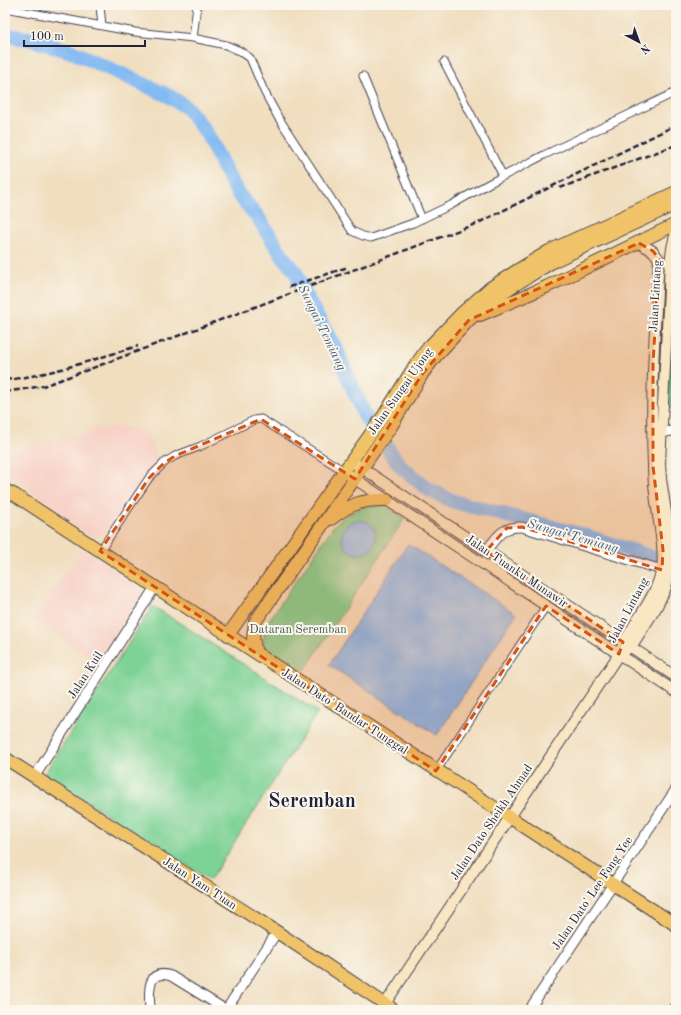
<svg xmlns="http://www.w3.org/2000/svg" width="681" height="1015" viewBox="0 0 681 1015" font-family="'Old Standard TT',serif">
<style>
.built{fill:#f7d1c6}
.green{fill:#7dd295;stroke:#507a68}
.forest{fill:#66b47e;stroke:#446b5c}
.water{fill:#83baf3;stroke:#526e97}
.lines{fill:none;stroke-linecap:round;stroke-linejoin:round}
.river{stroke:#83baf3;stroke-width:15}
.minor-casing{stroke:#413e4f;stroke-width:9}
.tertiary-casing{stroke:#413e4f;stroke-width:11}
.secondary-casing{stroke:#413e4f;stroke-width:12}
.trunk-casing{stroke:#413e4f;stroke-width:14}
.minor{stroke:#fff;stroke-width:7}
.tertiary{stroke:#fff;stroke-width:9}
.secondary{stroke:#f9e7c3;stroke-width:10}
.trunk{stroke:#f0c369;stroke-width:12}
.rail{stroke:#22223b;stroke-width:2.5;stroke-dasharray:6 3;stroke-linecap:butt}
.marked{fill:#d45411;fill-opacity:0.2;stroke:#d45411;stroke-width:3;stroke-dasharray:8 5;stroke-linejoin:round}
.labels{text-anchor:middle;stroke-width:4;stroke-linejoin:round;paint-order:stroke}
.street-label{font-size:12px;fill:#22223b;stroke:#fbf7ec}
.park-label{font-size:12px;fill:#3d5756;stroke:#fbf7ec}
.water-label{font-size:13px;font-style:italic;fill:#44577b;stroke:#fbf7ec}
.town-label{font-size:20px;font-weight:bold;fill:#22223b;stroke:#fbf7ec}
</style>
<rect width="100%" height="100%" fill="#fbf7ec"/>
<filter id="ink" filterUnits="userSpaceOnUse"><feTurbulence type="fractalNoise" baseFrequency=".025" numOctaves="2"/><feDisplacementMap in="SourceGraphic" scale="8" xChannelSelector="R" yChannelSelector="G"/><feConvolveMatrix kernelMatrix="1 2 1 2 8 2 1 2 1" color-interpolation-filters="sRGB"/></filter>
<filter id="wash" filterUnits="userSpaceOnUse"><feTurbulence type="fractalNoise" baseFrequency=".012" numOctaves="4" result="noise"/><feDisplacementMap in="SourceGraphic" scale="16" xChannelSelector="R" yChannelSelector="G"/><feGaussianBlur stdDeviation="0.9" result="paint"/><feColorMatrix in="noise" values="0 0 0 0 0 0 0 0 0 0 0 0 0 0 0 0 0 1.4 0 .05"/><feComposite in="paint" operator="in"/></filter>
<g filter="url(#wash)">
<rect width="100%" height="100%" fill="#f0debf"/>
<!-- built -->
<path class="built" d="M106,427h22l19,4 11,29 -53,73 -14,5 -86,-69v-3l5,-15z
M82,548l61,42 -47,70 -63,-40z"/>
<!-- green -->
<path class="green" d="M385,505l20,13 -101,153 -41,-25 2,-20 70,-102 12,-9 15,-8z
M153,606l165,106 -108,168 -166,-106z"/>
<!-- forest -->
<path class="forest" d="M676,237v174l-8,-5 5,-165z"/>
<!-- water -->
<path class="water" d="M342 537a17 17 0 1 1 34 0a17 17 0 1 1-34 0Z
M408,544l108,70 -79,121 -108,-70z"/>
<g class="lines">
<!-- river -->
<path class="river" d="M5,35l25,4 43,13 70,32 26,12 18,12 20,26 22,44 10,17 18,21 27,42 11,13 12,28 27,46 31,71 36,51 27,22 24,12 130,34 66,21 28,11"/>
</g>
</g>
<g filter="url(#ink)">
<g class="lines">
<!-- minor casing -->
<g class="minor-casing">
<path id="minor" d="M100,5l2,21
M5,8l130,24 58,6 33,7 14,6 10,7 14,33 14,26 74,114 11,5 8,2 42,-15 38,-18 37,-21 56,-29 132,-63
M193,38l4,-33
M444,62l59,114
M363,76l59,143
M100,551l49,-73 15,-15 11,-7 26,-10 53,-26 7,-1 83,52
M436,771l110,-165
M5,1009l8,1"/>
</g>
<!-- tertiary casing -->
<g class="tertiary-casing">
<path id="tertiary" d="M656,434l20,-4
M486,551c11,-14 16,-25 36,-24l140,43 14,8
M35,776l120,-189
M150,1010c-1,-17 -4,-42 21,-34l55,34 51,-78
M529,1010l147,-221"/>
</g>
<!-- secondary casing -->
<g class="secondary-casing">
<path id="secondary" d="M356,464l320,213
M349,475l327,217
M619,654l12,-7 25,-39 9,-18 5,-17v-34l-9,-60 -1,-16 9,-175c0,-20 1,-37 7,-56
M385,1004l234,-350c11,-30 37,-53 43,-86 2,-13 0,-26 -2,-39 -3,-21 -7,-42 -7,-63 -3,-69 2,-138 6,-207l-6,-8 -14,-8
M674,1010l2,-3"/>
</g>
<!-- trunk casing -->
<g class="trunk-casing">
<path id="trunk" d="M480,315l66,-28 130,-63
M5,490l10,5 241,158 420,272
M331,519c19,-15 32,-20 56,-19
M228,635l156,-220 30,-48 13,-18 35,-36 28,-25 28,-18 31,-19 127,-59
M256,653l-3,-15 2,-16 137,-197 31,-52 12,-16 34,-37 26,-23 59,-36 122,-57
M5,758l269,172 120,80"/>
</g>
<!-- minor -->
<use href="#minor" class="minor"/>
<!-- tertiary -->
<use href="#tertiary" class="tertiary"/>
<!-- secondary -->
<use href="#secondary" class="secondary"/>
<!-- trunk -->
<use href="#trunk" class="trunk"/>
<!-- rail -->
<path class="rail" d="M560,188l116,-43
M289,287l59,-20
M5,380c46,-5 89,-21 133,-34
M5,392l38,-6 39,-14 396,-149 198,-98"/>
</g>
</g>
<!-- marked area -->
<path class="marked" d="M639,243l14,8 6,8 -6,105v102l10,84 -1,20 -140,-43 -15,1 -21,23 137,91 -4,12 -73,-48 -110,165 -336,-220 49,-73 15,-15 11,-7 86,-37 94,60 68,-106 46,-53z"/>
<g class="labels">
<!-- street labels -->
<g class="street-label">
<text transform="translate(655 296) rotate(-87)" y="4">Jalan Lintang</text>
<text transform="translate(400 391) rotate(-55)" y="4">Jalan Sungai Ujong</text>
<text transform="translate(517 571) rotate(34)" y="4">Jalan Tuanku Munawir</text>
<text transform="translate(628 610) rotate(-62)" y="4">Jalan Lintang</text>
<text transform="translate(85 675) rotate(-57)" y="4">Jalan Kuil</text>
<text transform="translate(345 711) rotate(33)" y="4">Jalan Dato' Bandar Tunggal</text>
<text transform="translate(491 822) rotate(-56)" y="4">Jalan Dato Sheikh Ahmad</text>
<text transform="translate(200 883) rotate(33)" y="4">Jalan Yam Tuan</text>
<text transform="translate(592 893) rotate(-56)" y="4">Jalan Dato' Lee Fong Yee</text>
</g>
<!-- park labels -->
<g class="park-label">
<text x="298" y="633">Dataran Seremban</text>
</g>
<!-- water labels -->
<g class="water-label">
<text transform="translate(323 327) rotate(64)" y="5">Sungai Temiang</text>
<text transform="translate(573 535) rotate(16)" y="5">Sungai Temiang</text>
</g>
<!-- town labels -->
<g class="town-label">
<text x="312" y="807">Seremban</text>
</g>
</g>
<!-- margin -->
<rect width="681" height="1015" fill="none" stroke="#fbf7ec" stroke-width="20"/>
<!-- north arrow -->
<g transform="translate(639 42) rotate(139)" stroke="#fbf7ec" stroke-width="3" paint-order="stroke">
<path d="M0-3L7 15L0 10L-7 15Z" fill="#22223b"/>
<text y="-6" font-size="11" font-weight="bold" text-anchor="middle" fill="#22223b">N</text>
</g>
<!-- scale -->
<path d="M24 40v6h121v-6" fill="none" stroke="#22223b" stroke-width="2"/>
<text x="30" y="40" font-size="12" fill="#22223b" stroke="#fbf7ec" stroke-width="3" paint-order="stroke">100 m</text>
</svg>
